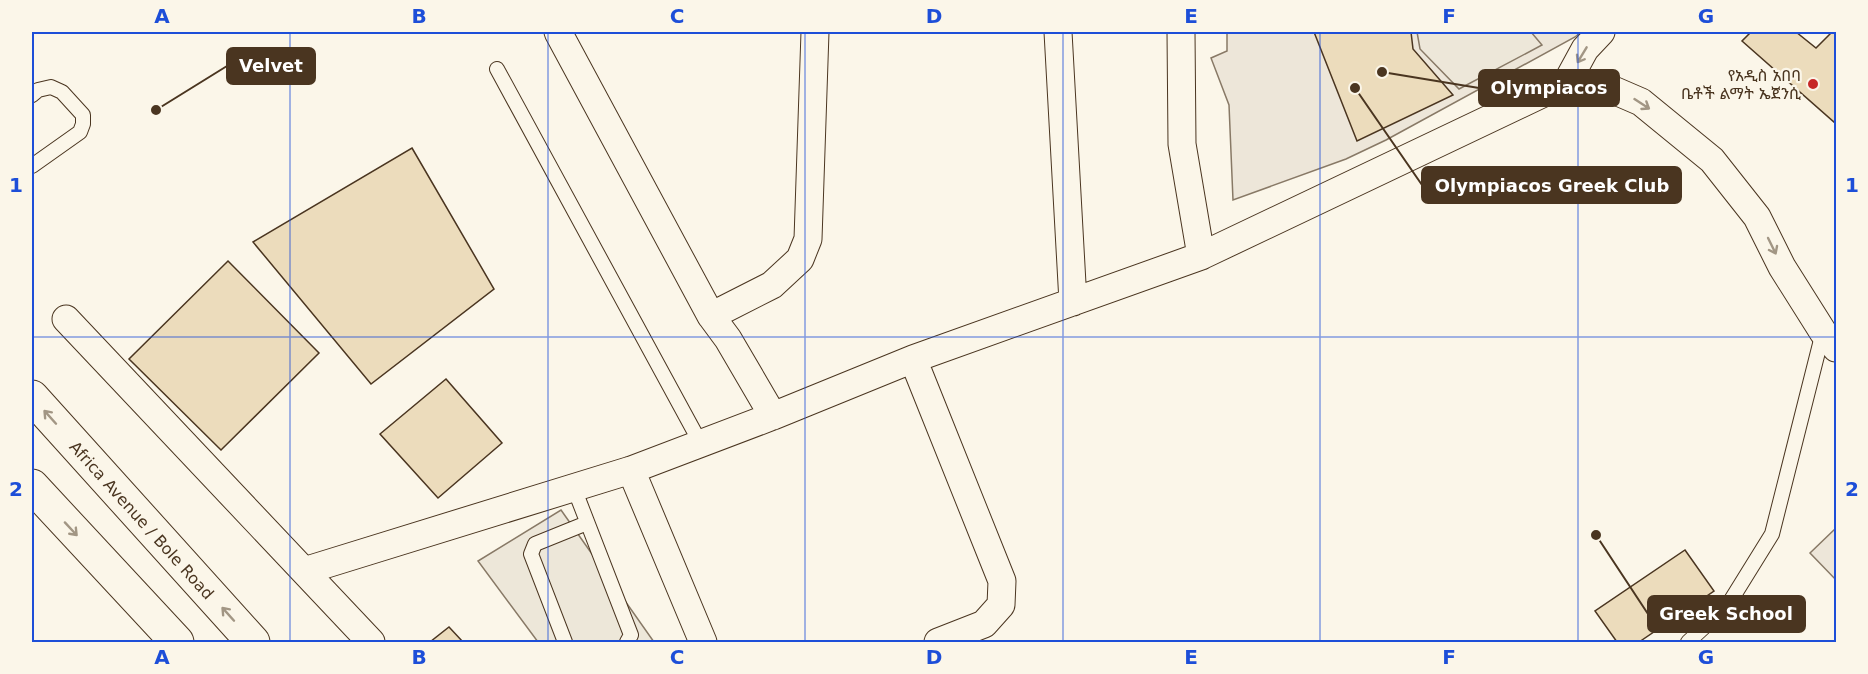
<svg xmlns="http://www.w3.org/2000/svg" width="1868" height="674" viewBox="0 0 1868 674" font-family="'DejaVu Sans','Noto Sans Ethiopic',sans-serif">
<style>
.green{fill:#ede6d9;stroke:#887966;stroke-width:1.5}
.parking{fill:#ede7d9;stroke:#887966;stroke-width:1.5}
.building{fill:#ecdcbc;stroke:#4a3520;stroke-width:1.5}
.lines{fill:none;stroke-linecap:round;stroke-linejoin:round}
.service-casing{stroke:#4a3520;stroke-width:16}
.minor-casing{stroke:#4a3520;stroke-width:29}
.primary-casing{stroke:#4a3520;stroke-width:35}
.service{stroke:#fbf6e9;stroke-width:14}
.minor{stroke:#fbf6e9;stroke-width:27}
.primary{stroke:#fbf6e9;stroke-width:33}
.oneway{stroke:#a29684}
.grid{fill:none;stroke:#1d4ed8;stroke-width:1.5;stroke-opacity:0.55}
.poi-dot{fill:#c62828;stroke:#fbf6e9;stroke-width:2}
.labels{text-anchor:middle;stroke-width:4.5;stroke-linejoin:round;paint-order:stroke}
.poi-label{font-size:16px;fill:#4a3520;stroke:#fbf6e9;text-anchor:end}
.street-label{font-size:16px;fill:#4a3520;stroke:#fbf6e9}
.leader{fill:none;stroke:#4a3520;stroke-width:2}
.callout-dot{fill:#4a3520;stroke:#fbf6e9;stroke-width:2}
.callout{fill:#4a3520;stroke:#4a3520;stroke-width:2}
.callout-label{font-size:18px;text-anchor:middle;font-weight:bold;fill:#fff}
.neatline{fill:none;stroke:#1d4ed8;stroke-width:2}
.grid-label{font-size:20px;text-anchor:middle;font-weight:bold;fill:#1d4ed8}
</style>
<rect width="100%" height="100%" fill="#fbf6e9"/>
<!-- green -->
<path class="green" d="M1227,32h354l-6,5 -189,103 -40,19 -113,41 -4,-95 -18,-47 16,-7z
M1836,528v52l-26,-27z"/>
<!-- parking -->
<path class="parking" d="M1417,32h114l11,13 -83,44 -39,-40z
M561,510l93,132h-116l-60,-81z"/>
<!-- building -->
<path class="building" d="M1314,32h97l2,17 40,46 -96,46z
M1751,32h45l20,16 16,-16h4v87l-2,3 -92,-81z
M412,148l82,141 -123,95 -118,-142z
M228,261l91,92 -98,97 -92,-91z
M446,379l56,64 -64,55 -58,-64z
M1685,550l29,41 -75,51h-22l-22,-31z
M449,627l14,15h-33z"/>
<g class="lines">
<!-- service casing -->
<g class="service-casing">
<path id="service" d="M497,69l204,375
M32,95l6,-5 13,-3 11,5 21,23v9l-3,8 -48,34
M574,488l57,147 -4,7
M565,642l-34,-88 4,-10 52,-21
M1688,642l40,-37 44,-71 51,-202"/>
</g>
<!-- minor casing -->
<g class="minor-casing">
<path id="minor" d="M558,32l153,284
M1058,32l15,270
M1181,32l1,112 19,112
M1567,82l18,-33 16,-17
M66,319l305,323
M913,359l89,222 -1,24 -17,19 -46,18
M773,416l-45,-77 -17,-23 61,-31 28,-26 8,-20 7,-207
M631,470l72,172
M304,571l327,-101 142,-54 140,-57 288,-103 366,-174 37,4 37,16 71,58 45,57 25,50 41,65 13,16"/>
</g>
<!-- primary casing -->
<g class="primary-casing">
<path id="primary" d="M32,397l221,245
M32,486l145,156"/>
</g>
<!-- service -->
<use href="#service" class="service"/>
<!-- minor -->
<use href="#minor" class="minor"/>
<!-- primary -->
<use href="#primary" class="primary"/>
</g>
<!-- one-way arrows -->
<defs><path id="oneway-shaft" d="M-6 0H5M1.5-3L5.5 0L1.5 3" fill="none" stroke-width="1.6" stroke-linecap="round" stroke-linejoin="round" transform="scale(1.5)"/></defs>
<g class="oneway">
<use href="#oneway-shaft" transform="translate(1582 55) rotate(121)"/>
<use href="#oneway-shaft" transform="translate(1642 104) rotate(33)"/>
<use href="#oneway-shaft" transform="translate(1772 246) rotate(64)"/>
<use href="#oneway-shaft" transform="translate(50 417) rotate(-132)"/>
<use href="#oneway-shaft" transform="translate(71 529) rotate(47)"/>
<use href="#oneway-shaft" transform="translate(228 614) rotate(-132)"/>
</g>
<!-- grid -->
<path class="grid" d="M290,32v610M548,32v610M805,32v610M1063,32v610M1320,32v610M1578,32v610M32,337h1804"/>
<!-- markers -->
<circle class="poi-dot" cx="1813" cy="84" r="6"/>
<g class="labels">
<!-- poi labels -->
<g class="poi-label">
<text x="1801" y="81">የአዲስ አበባ<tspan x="1801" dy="18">ቤቶች ልማት ኤጀንሲ</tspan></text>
</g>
<!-- street labels -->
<g class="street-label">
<text transform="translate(142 520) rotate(48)" y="6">Africa Avenue / Bole Road</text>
</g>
</g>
<!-- callouts -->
<path class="leader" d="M156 110L227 66M1382 72L1479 88M1355 88L1422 185M1596 535L1648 614"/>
<g class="callout-dot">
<circle cx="156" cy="110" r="6"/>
<circle cx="1382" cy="72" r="6"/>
<circle cx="1355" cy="88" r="6"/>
<circle cx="1596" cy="535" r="6"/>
</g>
<g class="callout">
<rect x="227" y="48" width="88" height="36" rx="6"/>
<rect x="1479" y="70" width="140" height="36" rx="6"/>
<rect x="1422" y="167" width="259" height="36" rx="6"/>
<rect x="1648" y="596" width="157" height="36" rx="6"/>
</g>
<g class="callout-label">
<text x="271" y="72">Velvet</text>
<text x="1549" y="94">Olympiacos</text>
<text x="1552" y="192">Olympiacos Greek Club</text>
<text x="1726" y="620">Greek School</text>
</g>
<!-- border -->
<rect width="1868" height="674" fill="none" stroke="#fbf6e9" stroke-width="66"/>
<rect x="33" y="33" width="1802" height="608" class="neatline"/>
<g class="grid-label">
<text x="162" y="23">A</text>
<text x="419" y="23">B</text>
<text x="677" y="23">C</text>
<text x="934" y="23">D</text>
<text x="1191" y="23">E</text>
<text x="1449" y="23">F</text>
<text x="1706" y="23">G</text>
<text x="16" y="192">1</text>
<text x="1852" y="192">1</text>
<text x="16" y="496">2</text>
<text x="1852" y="496">2</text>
<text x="162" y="664">A</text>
<text x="419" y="664">B</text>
<text x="677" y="664">C</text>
<text x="934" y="664">D</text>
<text x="1191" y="664">E</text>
<text x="1449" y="664">F</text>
<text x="1706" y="664">G</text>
</g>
</svg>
